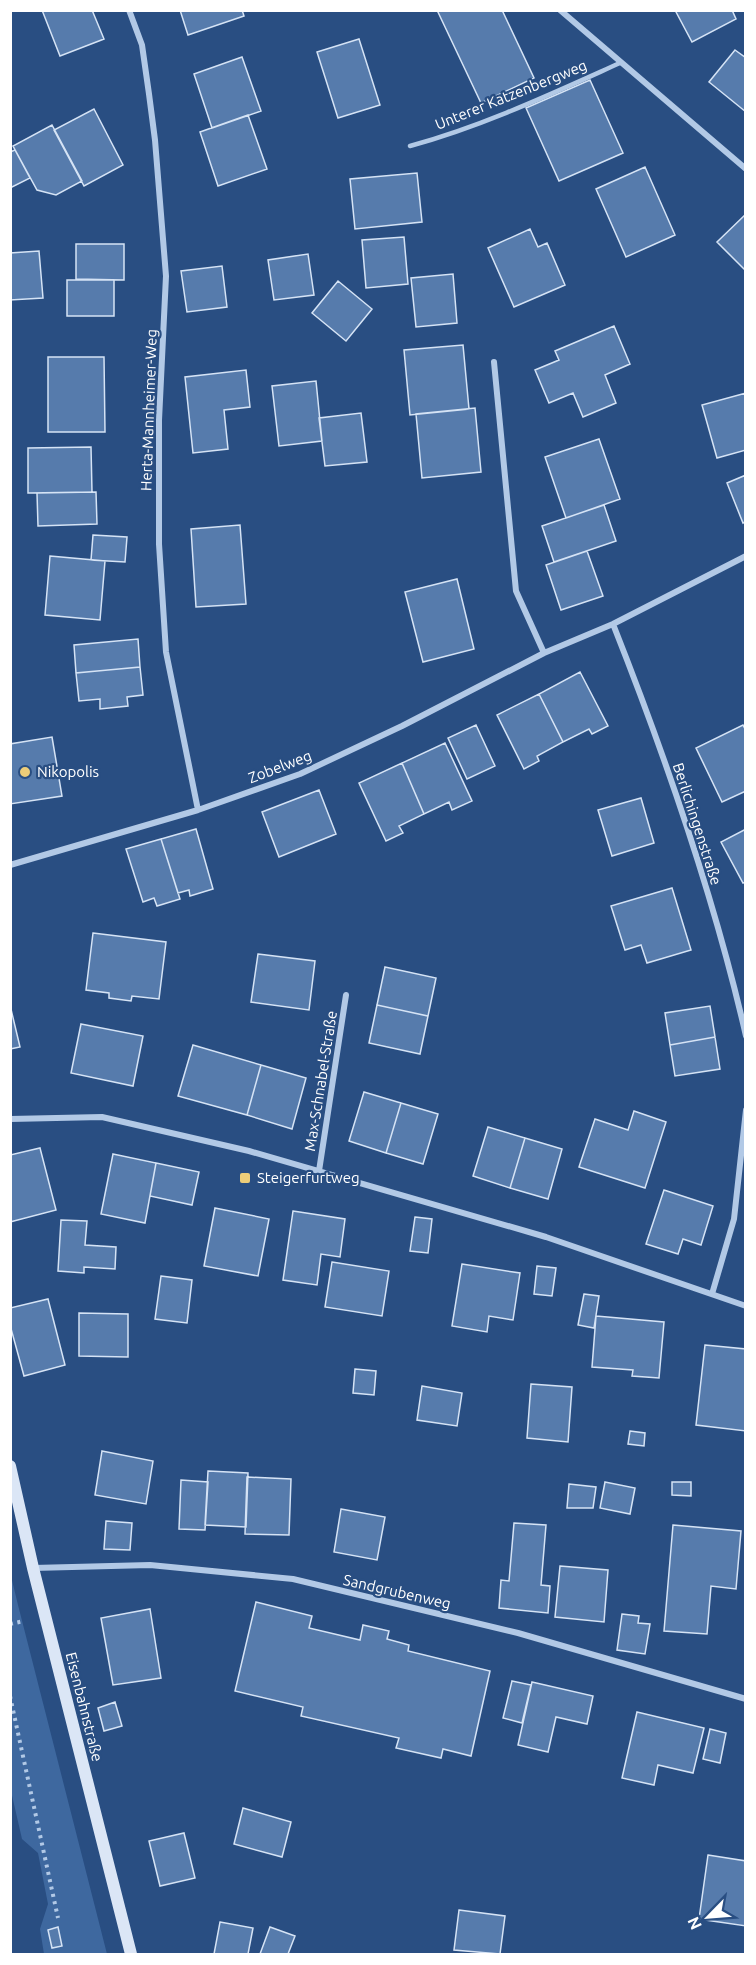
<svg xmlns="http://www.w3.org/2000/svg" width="756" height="1965" viewBox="0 0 756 1965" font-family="Ubuntu,sans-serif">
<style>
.green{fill:#3e689f}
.building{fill:#567bac;stroke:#d5e3f5;stroke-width:1.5}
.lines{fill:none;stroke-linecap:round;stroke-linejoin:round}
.path{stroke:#b2c9e6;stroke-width:4;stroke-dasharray:3 4.5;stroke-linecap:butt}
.lane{stroke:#b2c9e6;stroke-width:4.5}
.street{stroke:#b2c9e6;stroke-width:6}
.secondary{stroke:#dbe6f6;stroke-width:12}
.poi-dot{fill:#edcd79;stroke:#294e82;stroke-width:2}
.labels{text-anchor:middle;stroke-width:4.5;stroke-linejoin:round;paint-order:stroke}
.street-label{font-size:15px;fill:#fff;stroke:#294e82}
.poi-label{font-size:15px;fill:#fff;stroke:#294e82;text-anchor:start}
</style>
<rect width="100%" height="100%" fill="#294e82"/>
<!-- green -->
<path class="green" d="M10,1572l8,33 89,349h-63l-4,-25 8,-25 -10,-51 -16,-14 -11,-48z"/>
<!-- building -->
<path class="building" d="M42,10h50l12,29 -44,17z
M180,10h62l2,6 -56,19z
M437,10h65l32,68 -53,25z
M675,10h57l4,9 -44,23z
M359,39l21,66 -42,13 -21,-66z
M735,50l11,8v54l-37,-30z
M242,57l19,54 -49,17 -18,-54z
M590,80l33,73 -64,28 -33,-73z
M94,109l29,56 -39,21 -30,-56z
M248,115l19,54 -49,17 -18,-54z
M52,125l30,56 -26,14 -19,-5 -24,-44z
M15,150l15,28 -20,10v-36z
M645,167l30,68 -49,22 -30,-68z
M417,173l5,49 -67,7 -5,-50z
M746,214v57l-29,-29z
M530,229l8,18 9,-4 18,42 -51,22 -26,-59z
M404,237l4,47 -42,4 -4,-48z
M76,244h48v36l-48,-1z
M39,251l4,47 -33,2v-47z
M308,254l6,41 -40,5 -6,-40z
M222,266l5,41 -40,5 -6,-41z
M453,274l4,49 -41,4 -5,-49z
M67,280h47v36h-47z
M338,281l34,28 -26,32 -34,-28z
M614,326l16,38 -25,11 11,28 -33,14 -10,-24 -24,10 -14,-33 24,-10 -4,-9z
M463,345l6,64 -59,6 -6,-65z
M48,357h56l1,75h-57z
M246,370l4,37 -26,3 4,39 -35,4 -8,-76z
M316,381l6,60 -43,5 -7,-60z
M746,393v57l-29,8 -15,-53z
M475,408l6,64 -59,6 -6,-64z
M361,413l6,49 -42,4 -6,-48z
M599,439l21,60 -54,19 -21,-61z
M91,447l1,45 -64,1v-45z
M746,475v46l-3,2 -16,-40z
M96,492l1,32 -59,2 -1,-33z
M604,505l12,36 -62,21 -12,-36z
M240,525l6,79 -50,3 -5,-78z
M93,535l34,2 -2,25 -34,-2z
M587,551l16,45 -42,14 -15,-45z
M50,556l55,5 -5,59 -55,-5z
M457,579l17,70 -51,13 -18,-70z
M138,639l2,28 -64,6 -2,-28z
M140,667l3,28 -16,2 1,9 -28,3v-10l-21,2 -3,-28z
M580,672l28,54 -16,8 -3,-5 -26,13 -24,-48z
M539,694l24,48 -26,14 2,5 -15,8 -27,-54z
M476,725l19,41 -28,13 -19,-41z
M743,725l3,6v60l-24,11 -26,-54z
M52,737l10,59 -52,8v-60z
M445,743l27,58 -20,9 -3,-8 -25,12 -22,-51z
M402,763l22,51 -25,12 4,7 -17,8 -27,-58z
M319,790l17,44 -57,23 -17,-45z
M641,798l13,45 -42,13 -14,-46z
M196,829l17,60 -23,7 -1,-6 -11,3 -17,-54z
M746,829v53l-3,1 -22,-41z
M161,839l19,60 -23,7 -3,-8 -11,4 -17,-53z
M672,888l19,62 -44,13 -6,-18 -16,5 -14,-44z
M93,933l73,9 -7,57 -27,-3 -1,5 -22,-3v-5l-23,-3z
M258,954l57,7 -6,49 -58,-8z
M385,967l51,11 -8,38 -51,-11z
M10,1005l10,42 -10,2z
M377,1005l51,11 -8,38 -51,-11z
M710,1006l5,31 -45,8 -5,-32z
M81,1024l62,12 -10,50 -62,-13z
M715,1037l5,32 -45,7 -5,-31z
M193,1045l68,20 -14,50 -69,-19z
M261,1065l45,13 -14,51 -45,-14z
M364,1092l37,11 -15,50 -37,-12z
M401,1103l37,11 -15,50 -37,-11z
M634,1111l32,11 -21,66 -66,-21 16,-48 33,11z
M488,1127l37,11 -15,50 -37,-12z
M525,1138l37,11 -14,50 -38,-11z
M40,1148l16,62 -46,12v-67z
M113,1154l43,9 -11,60 -44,-9z
M156,1163l43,9 -7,33 -42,-9z
M664,1190l49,16 -12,39 -18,-6 -5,15 -32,-10z
M215,1208l54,11 -11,57 -54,-10z
M293,1211l52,8 -5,38 -19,-3 -4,31 -34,-5z
M415,1217l17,2 -4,34 -18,-2z
M61,1220l26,1 -2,24 31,2 -1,22 -31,-2v6l-26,-2z
M332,1262l57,9 -7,45 -57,-9z
M462,1264l58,9 -7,47 -24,-4 -2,16 -35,-6z
M537,1266l19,2 -4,28 -18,-2z
M161,1276l31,4 -5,43 -32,-4z
M584,1294l15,2 -5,32 -16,-3z
M48,1299l17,66 -41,11 -14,-51v-17z
M79,1313l49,1v43l-49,-1z
M596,1316l68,6 -5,56 -27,-2 1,-6 -41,-3z
M705,1345l41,4v82l-50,-6z
M355,1369l21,2 -2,24 -21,-2z
M531,1384l41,3 -4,55 -41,-4z
M422,1386l40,7 -5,33 -40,-6z
M630,1431l15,2 -1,13 -16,-2z
M102,1451l51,10 -7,43 -51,-9z
M208,1471l40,2 -2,54 -41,-2z
M247,1477l44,2 -2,56 -44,-1z
M181,1480l27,2 -3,48 -26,-1z
M605,1482l30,6 -5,26 -30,-6z
M672,1482h19v14l-19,-1z
M569,1484l27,3 -3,21h-26z
M341,1509l44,8 -8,43 -43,-8z
M106,1521l26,2 -2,27 -26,-1z
M514,1523l32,2 -5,60 9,1 -2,27 -49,-5 2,-28 8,1z
M673,1525l68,6 -5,58 -25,-3 -4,48 -43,-3z
M560,1566l48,4 -4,52 -49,-5z
M256,1602l56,14 -3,12 51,12 3,-15 26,6 -2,8 22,6 -1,6 82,20 -19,85 -28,-7 -2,9 -45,-10 3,-10 -98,-22 2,-9 -68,-16z
M150,1609l11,69 -48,7 -12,-67z
M622,1614l17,2 -1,7 12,1 -5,30 -28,-4z
M512,1681l19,4 -9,38 -19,-5z
M532,1682l61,14 -6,28 -31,-7 -8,35 -30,-7z
M115,1702l7,24 -18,5 -6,-23z
M637,1712l67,16 -11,45 -35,-8 -4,20 -32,-7z
M710,1729l16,4 -6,30 -17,-4z
M243,1808l48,14 -9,35 -48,-13z
M184,1833l11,45 -35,8 -11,-45z
M708,1855l38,6v65l-47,-7z
M459,1910l46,6 -5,38 -46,-4z
M220,1922l33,6 -5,26h-34z
M58,1927l4,19 -10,2 -4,-18z
M270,1927l25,9 -7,18h-28z"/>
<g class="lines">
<!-- path -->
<path class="path" d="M10,1624l14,-3
M10,1696l48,222"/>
<!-- lane -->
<path class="lane" d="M410,146c73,-20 141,-52 210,-83"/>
<!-- street -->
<path class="street" d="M129,10l13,35 7,49 6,46 11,136 -7,144v124l7,108 32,158
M560,10l186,159
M494,362l22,229 28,62
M613,624c53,134 101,272 133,412
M10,865l188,-55 102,-36 102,-48 142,-73 69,-29 133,-68
M10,1119l92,-2 147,34 297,86 200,69
M319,1171l27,-176
M712,1294l22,-75 12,-109
M33,1568l117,-3 143,14 225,54 228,66"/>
<!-- secondary -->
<path class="secondary" d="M10,1466l23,102 98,386"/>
</g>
<!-- markers -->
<g class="poi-dot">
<circle cx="25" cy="772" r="6"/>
<rect x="239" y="1172" width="12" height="12" rx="3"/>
</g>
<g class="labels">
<!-- street labels -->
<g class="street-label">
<text transform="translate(511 95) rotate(-22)" y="5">Unterer Katzenbergweg</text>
<text transform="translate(149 410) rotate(-88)" y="5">Herta-Mannheimer-Weg</text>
<text transform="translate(280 767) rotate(-21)" y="5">Zobelweg</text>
<text transform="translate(697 824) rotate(72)" y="5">Berlichingenstraße</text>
<text transform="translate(321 1081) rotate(-81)" y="5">Max-Schnabel-Straße</text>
<text transform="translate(397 1592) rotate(13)" y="5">Sandgrubenweg</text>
<text transform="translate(84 1707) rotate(76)" y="5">Eisenbahnstraße</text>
</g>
<!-- poi labels -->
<g class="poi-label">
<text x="37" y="777">Nikopolis</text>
<text x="257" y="1183">Steigerfurtweg</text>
</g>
</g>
<!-- border -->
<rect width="756" height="1965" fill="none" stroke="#ffffff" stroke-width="24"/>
<!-- north arrow -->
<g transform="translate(708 1917) rotate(245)" stroke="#294e82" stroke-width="4.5" paint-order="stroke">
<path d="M0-4.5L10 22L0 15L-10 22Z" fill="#ffffff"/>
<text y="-9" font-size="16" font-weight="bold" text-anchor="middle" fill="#ffffff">N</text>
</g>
</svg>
